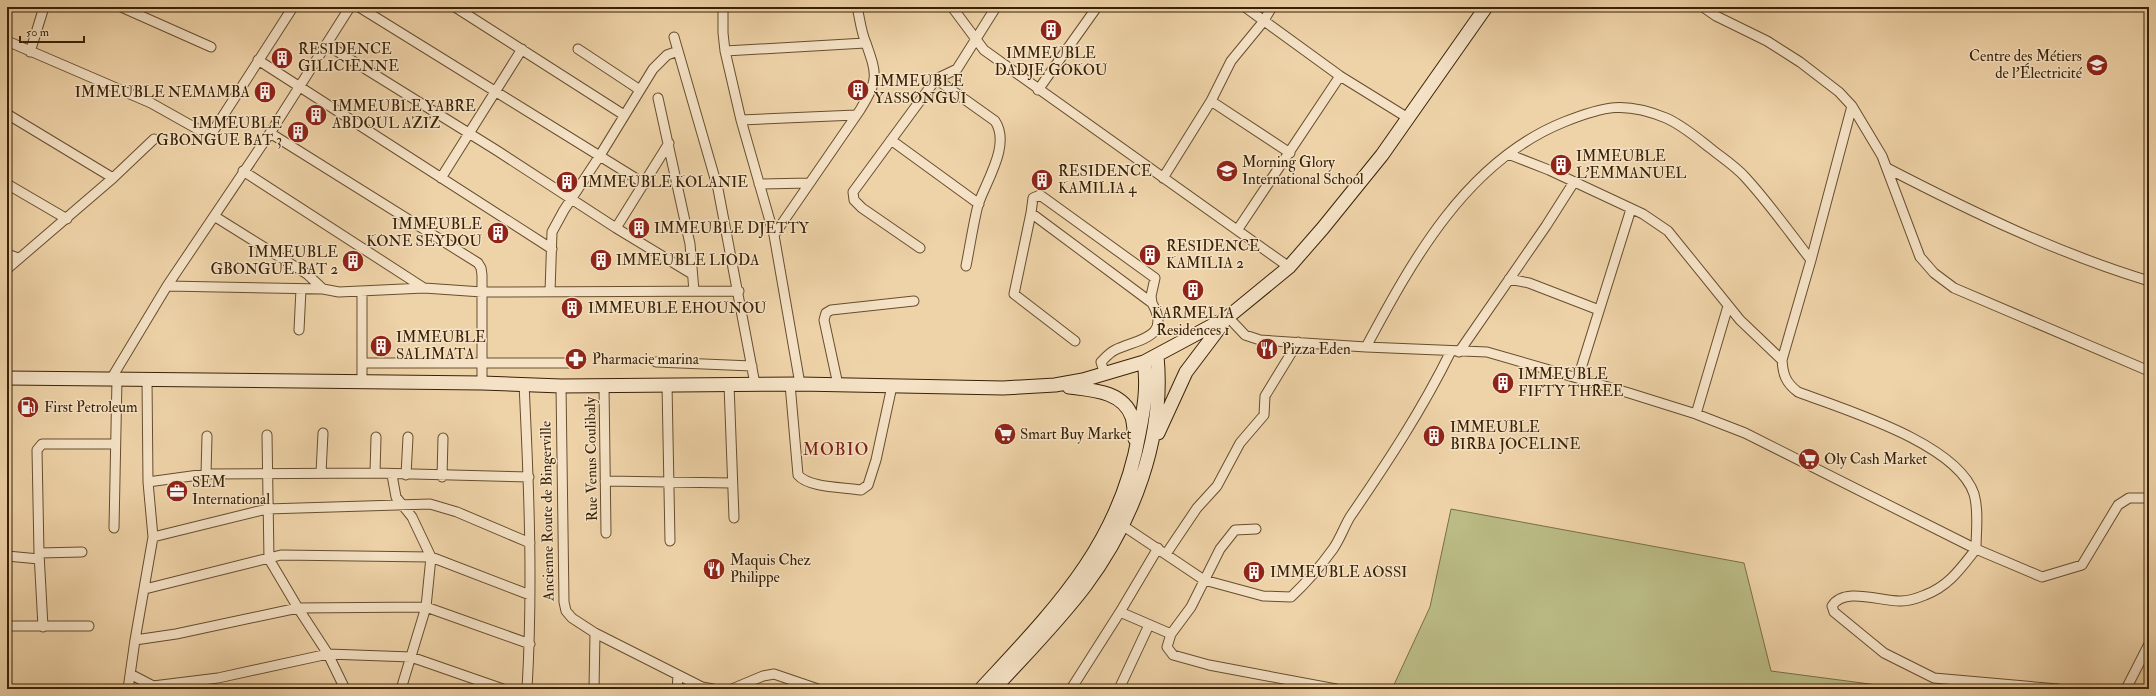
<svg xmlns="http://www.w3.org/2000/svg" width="2156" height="696" viewBox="0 0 2156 696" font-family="'IM FELL Double Pica',serif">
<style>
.green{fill:#bbbc86;stroke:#7a6e46}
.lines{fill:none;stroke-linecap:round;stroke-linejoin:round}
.street-casing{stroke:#664e2e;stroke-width:11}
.secondary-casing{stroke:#382106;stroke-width:15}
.street{stroke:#f5e2c6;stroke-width:9}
.secondary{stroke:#f5e2c6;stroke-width:13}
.labels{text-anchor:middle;stroke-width:3;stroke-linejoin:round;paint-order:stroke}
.poi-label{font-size:15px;fill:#382106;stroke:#f5e2c6;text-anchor:start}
.street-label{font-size:15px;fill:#382106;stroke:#f5e2c6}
.quarter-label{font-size:17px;letter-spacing:1px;fill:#7a1f14;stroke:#f5e2c6}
</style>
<rect width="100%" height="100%" fill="#efd3a8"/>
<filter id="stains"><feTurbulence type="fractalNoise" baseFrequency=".005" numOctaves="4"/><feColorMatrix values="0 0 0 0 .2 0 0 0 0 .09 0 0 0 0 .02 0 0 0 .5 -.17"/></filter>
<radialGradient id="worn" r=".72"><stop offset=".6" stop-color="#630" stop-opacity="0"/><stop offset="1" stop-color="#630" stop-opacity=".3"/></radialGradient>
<!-- green -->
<path class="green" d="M1451,509l293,54 27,108 137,18h-516l38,-82z"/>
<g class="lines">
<!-- street casing -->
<g class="street-casing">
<path id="street" d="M121,7l90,40
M359,7l286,177
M455,7l169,108
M723,7v26l2,18 16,69 33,115 26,149
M952,7l32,43 305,217
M1245,7l95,69 68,42
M1703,7l13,9 51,25 33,21 39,30 13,14 30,50 38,101 14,16 20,15 195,83
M674,37l44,152 37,195
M7,41l144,62 57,32 4,-2 81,-126
M327,45l169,105 120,78 76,46
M578,49l62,41
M725,51l140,-8
M30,52l14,-45
M258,60l294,189
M936,79l59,42c16,24 -9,60 -17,84 -5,20 -8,41 -12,61
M1038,90l59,-83
M658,98l32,146 4,47
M1211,101l79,52
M1852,106l-41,154 -29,100c1,15 4,23 16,32 47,18 159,51 176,102 5,17 2,38 2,55 -15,19 -27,37 -51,46 -7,3 -16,6 -24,6 -19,1 -57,-15 -69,5l2,6 50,41 50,25 124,11
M7,114l106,64
M741,120l115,-5
M270,133l208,130 3,5 1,7v108
M891,140l88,64
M1508,154l41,16 94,44 25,17 72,89 42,40
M1887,168c85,44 170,85 262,113
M243,171l181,117
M441,178l81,-129
M1163,178l48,-77 20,-40 32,-39 9,-15
M7,184l60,35
M759,184l50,-1
M1031,213l2,-15 7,-3 115,83 -4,18 1,7
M214,216l93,58 16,15
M616,228l53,-85
M1238,229l102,-153
M774,235l86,-125c19,-31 17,-35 6,-67 -5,-11 -6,-24 -9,-36
M920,248l-58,-40 -8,-8 -1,-8 83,-113 21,-10 39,-62
M7,254l11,4
M7,269l106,-91 41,-39
M1509,279l20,4 70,27
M167,286l156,3 16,3 85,-4 58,4 257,-1
M362,291v91
M550,292l2,-60 12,-22 35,-53 54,-88 14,-14 11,-4
M1228,317l17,18 15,5 106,7 121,5 142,41 67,21 49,19 231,116 66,28 40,-12 36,-60 11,-7h20
M299,330l2,-41
M1075,341l-61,-47 17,-81 121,90c20,35 -14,36 -37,47 -6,3 -10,8 -14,12l4,13
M1366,347c47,-88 101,-186 198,-225 40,-16 61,-21 102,-4 16,7 30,19 44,30 11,9 25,18 35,29 24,26 45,56 66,83
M1459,352l87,-126 28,-44
M656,362l96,4
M362,363h215
M1578,378l53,-169
M111,379l56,-93 103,-153 80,-126
M524,384c5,102 9,203 3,305
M729,384l5,134
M790,384l8,91c11,13 46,12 63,15l7,-5 8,-25 16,-74
M667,385l3,156
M838,385l-14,-65 2,-7 5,-3 83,-9
M561,386l3,216 2,9 6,7 23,15 107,54 11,2
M604,386l2,147
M1696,414l32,-108
M267,435l2,124 29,49 30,46 17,35
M321,473l2,-40
M375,473l1,-36
M206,474l1,-38
M392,475l4,22 16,20 19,40 -5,50 -25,82
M406,475l2,-38
M442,477l1,-39
M605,481l127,2
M148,482l58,-8 169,-1 154,4
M1122,525l82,55 59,16 28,1c16,-15 29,-30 42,-48 7,-10 11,-22 17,-32 37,-54 72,-107 101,-166
M114,528l3,-149
M1256,529l-21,1 -15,19 -29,58 -20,27 -4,13 6,8 36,10 127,24
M153,537l114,-28 163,-5 27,8 73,31
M39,553l43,-1
M1166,554l31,-46 20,-22 23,-43 24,-28 1,-19 33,-54
M7,556l32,3
M145,589l136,-34 150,2 99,38
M1120,612l51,22
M7,626h82
M43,627l-4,-74 -2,-103 5,-6h72
M135,640l41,-6 122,-26 128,-1 104,37
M132,675l25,13
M153,686l65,-8 110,-24 83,3 92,32
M128,689l7,-49 18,-103 -5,-55 -1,-102
M594,689l1,-56
M677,689l1,-13
M732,689l31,-13 11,-2 44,15
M1071,689l49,-77 38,-64
M1119,689l30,-64
M2126,689l23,-45"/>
</g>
<!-- secondary casing -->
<g class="secondary-casing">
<path id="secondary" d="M7,378l475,5 79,3 239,-2 203,4 52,-3 28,-5 61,-18 84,-45 61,-50 34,-39 59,-73 104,-148
M1069,387c23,3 54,4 63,30 2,7 2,15 3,22
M1158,433l28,-61 37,-49
M981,689c73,-79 139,-144 158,-255 5,-25 9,-48 5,-72
M994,689c31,-34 63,-66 91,-103 48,-64 80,-149 72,-230"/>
</g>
<!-- street -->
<use href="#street" class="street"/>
<!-- secondary -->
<use href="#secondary" class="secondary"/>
</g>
<!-- icons -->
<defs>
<g id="building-disc" transform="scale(1.15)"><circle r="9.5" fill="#8f2418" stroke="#f5e2c6"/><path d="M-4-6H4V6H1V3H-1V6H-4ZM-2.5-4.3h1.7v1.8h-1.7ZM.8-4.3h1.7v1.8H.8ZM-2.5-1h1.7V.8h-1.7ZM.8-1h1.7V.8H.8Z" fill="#fff"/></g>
<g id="university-disc" transform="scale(1.15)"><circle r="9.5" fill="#8f2418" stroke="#f5e2c6"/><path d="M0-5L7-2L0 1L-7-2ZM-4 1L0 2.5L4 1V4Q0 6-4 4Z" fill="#fff"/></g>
<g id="school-disc" transform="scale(1.15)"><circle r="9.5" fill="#8f2418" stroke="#f5e2c6"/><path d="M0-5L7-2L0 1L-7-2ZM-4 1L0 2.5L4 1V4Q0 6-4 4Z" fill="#fff"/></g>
<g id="restaurant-disc" transform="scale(1.15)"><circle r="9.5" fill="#8f2418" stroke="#f5e2c6"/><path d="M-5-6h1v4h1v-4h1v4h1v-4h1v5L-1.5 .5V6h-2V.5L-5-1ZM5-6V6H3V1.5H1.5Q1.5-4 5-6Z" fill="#fff"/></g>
<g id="pharmacy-disc" transform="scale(1.15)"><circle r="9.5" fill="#8f2418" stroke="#f5e2c6"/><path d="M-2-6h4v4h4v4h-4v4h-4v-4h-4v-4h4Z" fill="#fff"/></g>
<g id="fuel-disc" transform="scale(1.15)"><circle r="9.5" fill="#8f2418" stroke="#f5e2c6"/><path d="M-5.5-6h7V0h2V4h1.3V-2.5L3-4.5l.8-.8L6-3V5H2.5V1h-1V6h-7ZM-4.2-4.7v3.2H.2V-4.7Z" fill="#fff"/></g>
<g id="supermarket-disc" transform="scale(1.15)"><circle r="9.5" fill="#8f2418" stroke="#f5e2c6"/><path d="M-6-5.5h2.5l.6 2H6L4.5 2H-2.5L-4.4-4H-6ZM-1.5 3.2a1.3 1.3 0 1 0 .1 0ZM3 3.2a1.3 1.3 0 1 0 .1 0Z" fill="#fff"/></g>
<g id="office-disc" transform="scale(1.15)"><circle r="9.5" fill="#8f2418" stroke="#f5e2c6"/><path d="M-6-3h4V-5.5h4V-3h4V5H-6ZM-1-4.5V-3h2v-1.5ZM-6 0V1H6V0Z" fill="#fff"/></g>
</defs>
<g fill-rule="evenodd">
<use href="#building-disc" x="1051" y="30"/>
<use href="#building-disc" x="282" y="58"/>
<use href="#university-disc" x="2097" y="65"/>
<use href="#building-disc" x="858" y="90"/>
<use href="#building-disc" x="265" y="92"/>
<use href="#building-disc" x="316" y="115"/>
<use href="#building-disc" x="298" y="132"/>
<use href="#building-disc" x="1561" y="165"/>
<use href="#school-disc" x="1227" y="171"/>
<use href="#building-disc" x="1042" y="180"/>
<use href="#building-disc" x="567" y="182"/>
<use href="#building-disc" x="639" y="228"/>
<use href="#building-disc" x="498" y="233"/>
<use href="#building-disc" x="1150" y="255"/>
<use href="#building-disc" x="601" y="260"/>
<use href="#building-disc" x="353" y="261"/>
<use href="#building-disc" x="1193" y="290"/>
<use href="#building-disc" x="572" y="308"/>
<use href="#building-disc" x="381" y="346"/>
<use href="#restaurant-disc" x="1267" y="349"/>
<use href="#pharmacy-disc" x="576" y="359"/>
<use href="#building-disc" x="1503" y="383"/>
<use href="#fuel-disc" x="28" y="407"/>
<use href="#supermarket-disc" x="1005" y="434"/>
<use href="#building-disc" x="1434" y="436"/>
<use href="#supermarket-disc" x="1809" y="459"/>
<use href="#office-disc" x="177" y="491"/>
<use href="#restaurant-disc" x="714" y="569"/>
<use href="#building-disc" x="1254" y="572"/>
</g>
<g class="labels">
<!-- poi labels -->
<g class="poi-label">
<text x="298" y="54">RESIDENCE<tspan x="298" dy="17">GILICIENNE</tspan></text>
<text x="1051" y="58" text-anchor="middle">IMMEUBLE<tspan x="1051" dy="17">DADJE GOKOU</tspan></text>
<text x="2082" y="61" text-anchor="end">Centre des Métiers<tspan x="2082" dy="17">de l'Électricité</tspan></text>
<text x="874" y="86">IMMEUBLE<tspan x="874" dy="17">YASSONGUI</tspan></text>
<text x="250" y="97" text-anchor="end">IMMEUBLE NEMAMBA</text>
<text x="332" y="111">IMMEUBLE YABRE<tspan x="332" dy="17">ABDOUL AZIZ</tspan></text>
<text x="282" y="128" text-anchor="end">IMMEUBLE<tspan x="282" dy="17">GBONGUE BAT 3</tspan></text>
<text x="1576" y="161">IMMEUBLE<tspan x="1576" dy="17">L'EMMANUEL</tspan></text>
<text x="1242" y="167">Morning Glory<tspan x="1242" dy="17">International School</tspan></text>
<text x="1058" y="176">RESIDENCE<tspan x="1058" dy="17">KAMILIA 4</tspan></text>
<text x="582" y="187">IMMEUBLE KOLANIE</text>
<text x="482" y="229" text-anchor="end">IMMEUBLE<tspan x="482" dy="17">KONE SEYDOU</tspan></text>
<text x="654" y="233">IMMEUBLE DJETTY</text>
<text x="1166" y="251">RESIDENCE<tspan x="1166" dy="17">KAMILIA 2</tspan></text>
<text x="338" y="257" text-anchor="end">IMMEUBLE<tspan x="338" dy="17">GBONGUE BAT 2</tspan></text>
<text x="616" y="265">IMMEUBLE LIODA</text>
<text x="588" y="313">IMMEUBLE EHOUNOU</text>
<text x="1193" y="318" text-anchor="middle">KARMELIA<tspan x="1193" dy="17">Residences 1</tspan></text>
<text x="396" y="342">IMMEUBLE<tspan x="396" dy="17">SALIMATA</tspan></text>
<text x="1282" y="354">Pizza Eden</text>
<text x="592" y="364">Pharmacie marina</text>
<text x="1518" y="379">IMMEUBLE<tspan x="1518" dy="17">FIFTY THREE</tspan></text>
<text x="44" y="412">First Petroleum</text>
<text x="1450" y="432">IMMEUBLE<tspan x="1450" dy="17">BIRBA JOCELINE</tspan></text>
<text x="1020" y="439">Smart Buy Market</text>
<text x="1824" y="464">Oly Cash Market</text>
<text x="192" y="487">SEM<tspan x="192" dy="17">International</tspan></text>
<text x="730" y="565">Maquis Chez<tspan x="730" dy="17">Philippe</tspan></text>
<text x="1270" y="577">IMMEUBLE AOSSI</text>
</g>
<!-- street labels -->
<g class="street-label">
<text transform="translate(591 459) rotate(-91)" y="5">Rue Venus Coulibaly</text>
<text transform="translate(547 511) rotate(-91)" y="5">Ancienne Route de Bingerville</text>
</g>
<!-- quarter labels -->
<g class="quarter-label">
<text x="836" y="455">MOBIO</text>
</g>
</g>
<!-- margin -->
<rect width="2156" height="696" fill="none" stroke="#efd3a8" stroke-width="24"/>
<rect x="8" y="8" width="2140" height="680" fill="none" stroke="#382106" stroke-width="2"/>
<rect x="12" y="12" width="2132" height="672" fill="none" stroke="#382106"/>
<!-- scale -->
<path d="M20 36v6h64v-6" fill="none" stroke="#382106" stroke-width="2"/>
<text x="26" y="36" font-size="12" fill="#382106" stroke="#f5e2c6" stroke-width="3" paint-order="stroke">50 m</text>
<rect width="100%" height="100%" filter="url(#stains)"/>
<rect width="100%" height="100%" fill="url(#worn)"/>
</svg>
